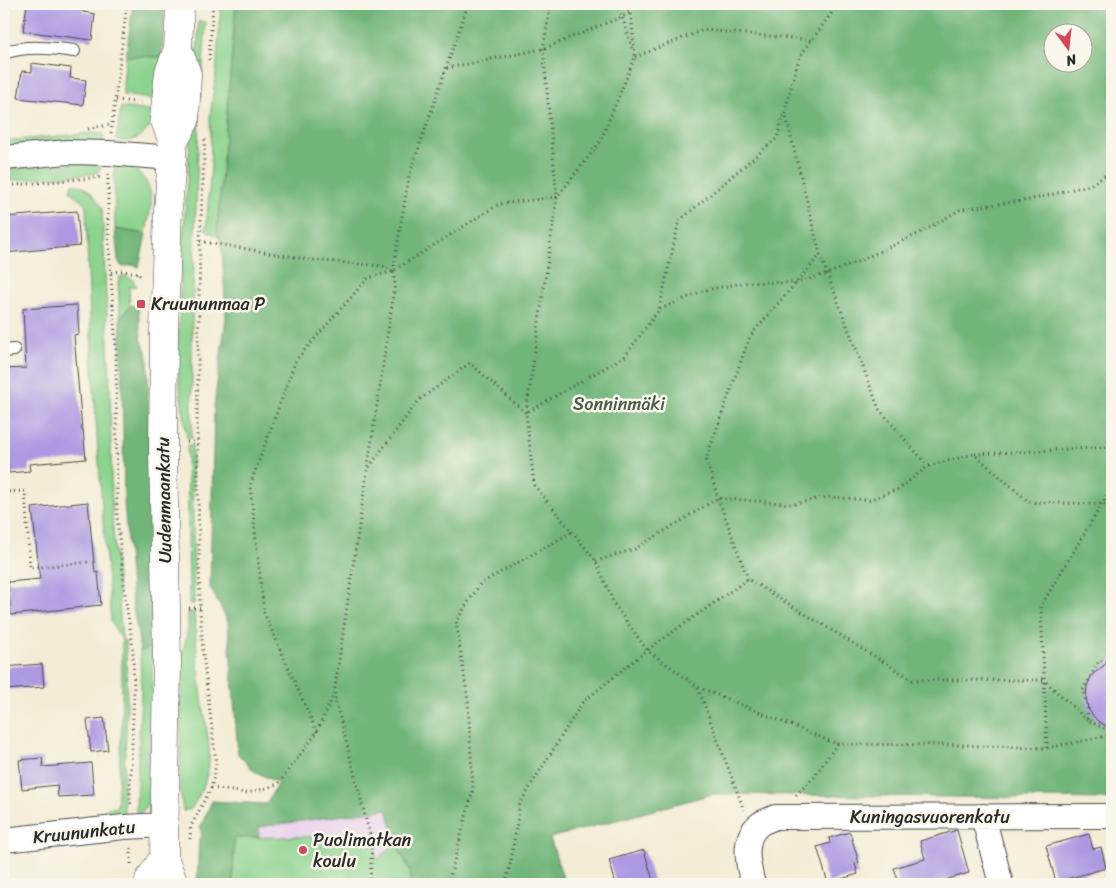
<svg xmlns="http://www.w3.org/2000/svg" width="1116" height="888" viewBox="0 0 1116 888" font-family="Sriracha,sans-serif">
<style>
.built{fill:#e9d1ed}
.green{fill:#8cd38e;stroke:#5c7f5c}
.forest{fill:#71b579;stroke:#4e7052;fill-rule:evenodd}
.building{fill:#ad99e2}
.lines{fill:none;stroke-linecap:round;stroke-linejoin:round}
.service-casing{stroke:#494845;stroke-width:14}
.minor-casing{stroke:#494845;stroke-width:26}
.secondary-casing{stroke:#494845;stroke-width:29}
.path{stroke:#494845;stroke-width:3;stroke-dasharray:1 4;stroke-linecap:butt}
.service{stroke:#fff;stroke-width:12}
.minor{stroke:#fff;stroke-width:24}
.secondary{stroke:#fff;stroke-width:28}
.poi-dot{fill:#d1495b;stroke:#fbf7ec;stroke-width:2}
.labels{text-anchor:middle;stroke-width:5;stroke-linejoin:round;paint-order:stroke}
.poi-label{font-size:18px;fill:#2b2b2b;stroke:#fbf7ec;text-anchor:start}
.park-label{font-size:18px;fill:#485d49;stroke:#fbf7ec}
.street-label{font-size:18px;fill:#2b2b2b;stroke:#fbf7ec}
</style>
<rect width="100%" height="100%" fill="#fbf7ec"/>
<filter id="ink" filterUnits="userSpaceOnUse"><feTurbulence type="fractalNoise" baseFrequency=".02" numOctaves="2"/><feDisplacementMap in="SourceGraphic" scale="10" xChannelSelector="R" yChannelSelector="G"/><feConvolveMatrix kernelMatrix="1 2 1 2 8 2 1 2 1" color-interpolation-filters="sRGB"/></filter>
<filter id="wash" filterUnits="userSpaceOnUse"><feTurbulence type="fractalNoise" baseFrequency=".0096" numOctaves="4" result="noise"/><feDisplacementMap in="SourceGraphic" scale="20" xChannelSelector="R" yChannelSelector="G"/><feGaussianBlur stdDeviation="1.12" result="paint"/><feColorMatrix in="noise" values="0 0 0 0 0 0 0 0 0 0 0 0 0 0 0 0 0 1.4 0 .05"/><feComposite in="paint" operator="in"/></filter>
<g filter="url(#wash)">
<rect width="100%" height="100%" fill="#f3ecd6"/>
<!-- built -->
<path class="built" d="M387,809l36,75h-226l2,-45 3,-4z"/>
<!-- green -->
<path class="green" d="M4,4h7l-6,42 -1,1z
M221,4h15l-19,226 2,8 -13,-8 5,-65 -1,-49 6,-43z
M199,21l7,1 -5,75 -2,3 -5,1z
M126,56l36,1 -4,43 -35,-5v-11z
M121,107l36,5c-3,10 -11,23 -22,27 0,1 -7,2 -8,2 -4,0 -7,1 -11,-1z
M192,114l7,1 -7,209v114h-5l-8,-56 -1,-23 3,-90z
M92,133l12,1 -1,9 -99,5v-7z
M82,163h20c-1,8 -3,9 -10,11l-88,7v-12z
M117,164c18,1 33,16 34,34 1,11 -4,25 -5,36l-31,-5 -1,-62z
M72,184c15,0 23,12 30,24l8,175 2,135 10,121 4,3 1,69 -4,86 1,18 -14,2 -3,-3v-6l10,-1 5,-85v-83l-11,-17c-11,-139 -22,-278 -25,-417l-16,-14z
M125,276l7,3 5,7 -8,1 1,19 -10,12 -2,-36 2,-5z
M187,445h5l2,159h-5z
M188,612h6c2,29 4,57 8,85 6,46 17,70 -11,112l-8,2 -3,-23 1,-116 1,-15 6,-28z
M152,647v78l-3,75 -7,12 -4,2 -2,-2v-6l5,-116 -1,-38z
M376,835v25l20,-16 15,29 -2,11h-176l1,-46z"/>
<!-- forest -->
<path class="forest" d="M133,4h32l-3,53 -36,-1z
M236,4h876v795l-399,-5 -163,44 15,46h-156l2,-12 -15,-28 -9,-35 -128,18v10l-25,1 -1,46h-36l2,-45 3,-4 -2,-7 12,-27 54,3 12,-21 -24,-12 -16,-17 -10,-132 -18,-35 4,-181 12,-89 -4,-67 -5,-20zM1054,32h30v30h-30z
M115,229l31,5 -7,33 -7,-2 -10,2 -4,-7z
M138,305l3,33 7,19 4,290 -12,5 -2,-17 -6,-33 -8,-99 -1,-76 -3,-109 10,-12z"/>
<g id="blocks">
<!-- building -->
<path class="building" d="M27,4h57l-1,8 12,2 -3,26 -69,-9z
M32,63l39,5 -1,10 16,2 -3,25 -65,-7 4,-27 10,1z
M77,211l3,35 -76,7v-36z
M77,305l2,29 -5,1 8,94h1l3,30 -57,5 1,7 -21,2 -1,-7 -4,1v-98l22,-1 -3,-59z
M88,502l7,71 3,-1 3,33 -90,10 -3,-33 32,-3 -8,-71z
M1112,659v70l-13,-7 -4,-4 -7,-9 -2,-12 1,-11 5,-11z
M42,664l2,23 -40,3v-23z
M104,718l4,32 -17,2 -4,-32z
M42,758l1,9 48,-4 3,32 -36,2 -1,-12 -35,4 -3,-29z
M957,830l12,43 -38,11h-32l-5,-16 31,-9 -5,-18z
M850,832l9,31 -4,1 3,10 -30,9 -11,-36 13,-4 -1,-5z
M1089,834l4,15 8,-2 5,21 -50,14 -10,-36z
M644,850l10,34h-38l-7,-24z"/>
</g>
</g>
<g filter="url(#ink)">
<use href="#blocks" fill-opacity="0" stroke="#494845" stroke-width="1"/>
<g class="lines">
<!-- service casing -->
<g class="service-casing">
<path id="service" d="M4,53c22,-8 47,-5 70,-2
M4,351l10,-1"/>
</g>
<!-- minor casing -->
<g class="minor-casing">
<path id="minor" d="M4,158l63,-6 42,1 63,5
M983,816l18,68
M4,840l120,-13 41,-2
M753,884c-5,-19 -12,-46 7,-60 4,-3 10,-4 15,-7l337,-1"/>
</g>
<!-- secondary casing -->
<g class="secondary-casing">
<path id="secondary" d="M173,143l-9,-25 5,-46 9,-23 2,-45
M149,884v-4l15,-23
M173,884v-2l-9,-25 3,-194 -4,-211 1,-122 4,-120 4,-52 1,-15 12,-22 2,-47 -9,-25"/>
</g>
<!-- path -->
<path class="path" d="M551,4l-8,45 14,148 -31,216 8,72 62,76 18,43 33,46 51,37 139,57 122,1 88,3 65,-13
M618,4l15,47
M635,57l68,-27 108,10
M209,60l4,-56
M447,68l96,-19 88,-36
M116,100l26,3
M88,129l24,-5
M111,133l16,-129
M108,174v57l8,120 1,165 9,87 6,37 1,13 1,37 -4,104 1,12
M4,186l99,-9
M200,241l111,19 72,6 10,5
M820,255l59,154 49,57
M393,271l16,-95 59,-172
M111,272l11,-1 17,2 1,6
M660,309l45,-19 43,-8 48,1 31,-9 30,-12 67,-31 37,-22 68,-9 61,-15 22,-14
M187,442h10
M975,454l137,-7
M369,467l50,-67 51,-37 56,50 99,-57 34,-46 20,-89 98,-83 23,-82 33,-45 3,-7
M4,492l21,-1 5,77 59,-6
M596,561l39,-12 83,-51 75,6 35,-7 41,3 30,-11 29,-23 46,-12 55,48 73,2 10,-1
M748,579l-30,-81 -12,-39 44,-123 70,-81 -35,-143
M189,608h11
M1112,660l-13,1 -16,29 5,19 -1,11 19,9 6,1
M698,688l46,122
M317,732l-53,-119 -14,-128 46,-125 72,-82 25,-7
M1047,748l-6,-142 61,-102 10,-18
M211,788l36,5 20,-5 12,-5 38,-51 17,-38
M796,795l18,-18 23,-33
M190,839l1,-13 20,-38 3,-12 2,-14 -13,-108 -3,-46 -3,-184 3,-183 5,-104
M131,864v-17
M370,884l2,-41 -38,-149 61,-410 -2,-13 106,-67 58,-7 43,-55 35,-85 -4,-44 -9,-9
M448,884l25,-94 -5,-89 -12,-80 24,-37 92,-52
M505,884l5,-18 10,-63 62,-100 65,-53 101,-71 165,101h131l43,40"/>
<!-- service -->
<use href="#service" class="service"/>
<!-- minor -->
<use href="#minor" class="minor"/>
<!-- secondary -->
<use href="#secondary" class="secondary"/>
</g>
</g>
<!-- markers -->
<g class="poi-dot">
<rect x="136" y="299" width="10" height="10" rx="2.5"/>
<circle cx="303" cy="850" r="5"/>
</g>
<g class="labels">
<!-- poi labels -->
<g class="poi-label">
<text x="151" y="310">Kruununmaa P</text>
<text x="313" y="846">Puolimatkan<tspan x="313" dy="21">koulu</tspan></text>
</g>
<!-- park labels -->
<g class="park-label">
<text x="619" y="410">Sonninmäki</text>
</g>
<!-- street labels -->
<g class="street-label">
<text transform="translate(164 500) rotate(-91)" y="6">Uudenmaankatu</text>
<text x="930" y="823">Kuningasvuorenkatu</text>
<text transform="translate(84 832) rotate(-6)" y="6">Kruununkatu</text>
</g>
</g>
<!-- margin -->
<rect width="1116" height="888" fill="none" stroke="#fbf7ec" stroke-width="20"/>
<!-- north arrow -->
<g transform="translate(1068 48) rotate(165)"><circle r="24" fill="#fbf7ec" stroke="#a8a59f"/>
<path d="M0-4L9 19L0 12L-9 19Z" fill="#d1495b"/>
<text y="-8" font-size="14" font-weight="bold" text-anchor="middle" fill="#2b2b2b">N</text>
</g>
</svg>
